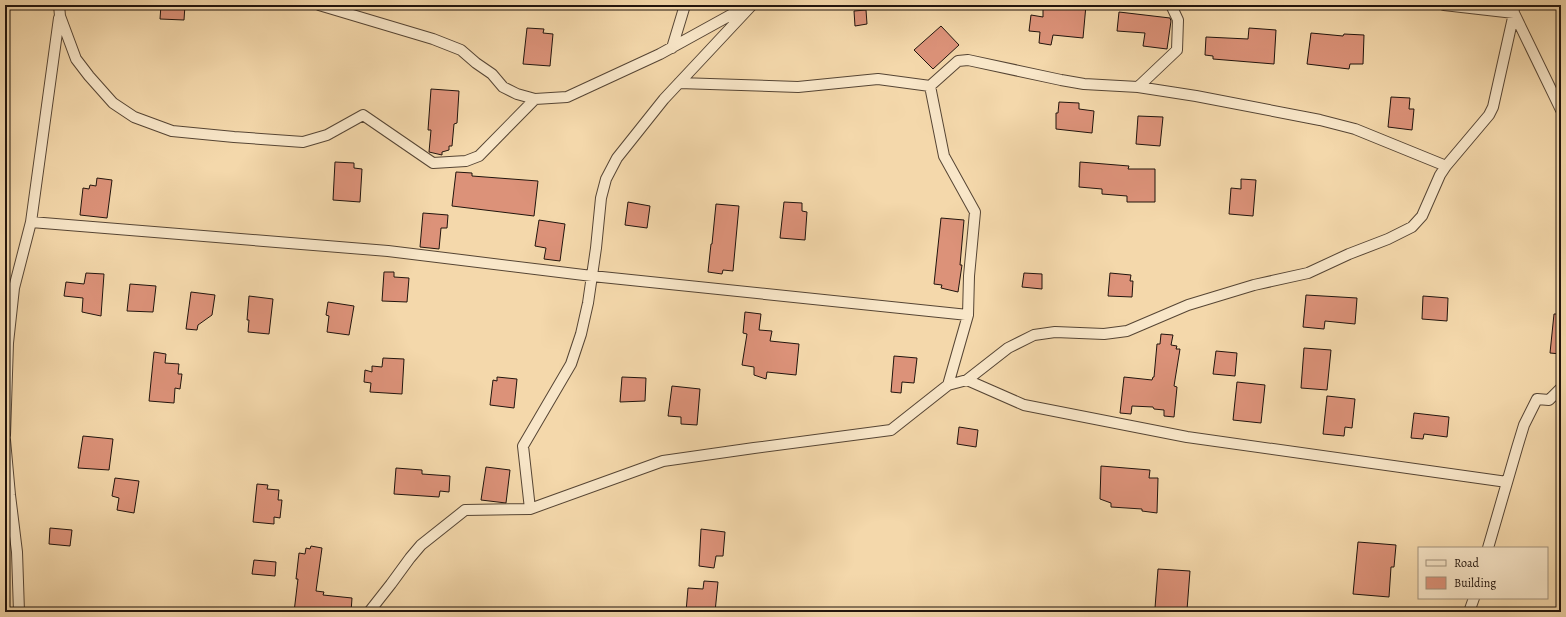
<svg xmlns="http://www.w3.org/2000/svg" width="1566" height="617" viewBox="0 0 1566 617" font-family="Alegreya,serif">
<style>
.building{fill:#dc9279;stroke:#21140d}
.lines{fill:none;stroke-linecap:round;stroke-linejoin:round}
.street-casing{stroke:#564534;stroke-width:12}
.street{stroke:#f8e6c8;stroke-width:10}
</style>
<rect width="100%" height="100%" fill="#f4d8ab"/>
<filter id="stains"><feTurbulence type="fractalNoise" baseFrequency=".005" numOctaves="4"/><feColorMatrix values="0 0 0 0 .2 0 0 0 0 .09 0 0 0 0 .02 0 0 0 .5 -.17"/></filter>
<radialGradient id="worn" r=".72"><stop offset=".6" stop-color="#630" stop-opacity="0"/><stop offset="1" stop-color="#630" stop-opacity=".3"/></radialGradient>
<!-- building -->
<path class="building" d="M161,5h24l-1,15 -24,-1z
M1043,5h43l-3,33 -30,-3 -2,10 -12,-2 1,-11 -11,-1 2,-16 12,2z
M866,10l1,14 -12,2 -1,-15z
M1119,12l51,6 1,3 -4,28 -24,-3 2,-13 -28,-2z
M941,26l18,19 -26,24 -19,-19z
M527,28l17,1 -1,4 10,1 -3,32 -27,-2z
M1249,28l27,2 -2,34 -61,-5v-3l-8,-1 1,-18 42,2z
M1311,33l32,3 1,-2 20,1 -1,29h-13l-1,5 -42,-5z
M431,89l28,2 -2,32 -3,1 -2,22h-3v4l-7,2v3l-13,-3 2,-22h-3z
M1391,97l19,1 -1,11h5l-2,21 -24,-3z
M1059,102l20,1v6l15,2 -2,22 -36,-4v-16h2z
M1138,116l25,1 -3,29 -24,-2z
M335,162l19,1v5l8,1 -2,33 -27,-2z
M1080,162l49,4 -1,3h27v33h-28v-6l-25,-2v-5l-23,-2z
M456,172l16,1v3l66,5 -4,35 -82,-10z
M97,178l15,2 -5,38 -27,-3 3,-27 6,1 1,-4 6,1z
M1241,179l15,1 -3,36 -24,-2 2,-26 10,1z
M628,202l22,4 -3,22 -22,-3z
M784,202l18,1v8l5,1 -2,28 -25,-2z
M716,204l23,2 -6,65 -10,-1 -1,4 -14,-2 3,-28h1z
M423,213l25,2 -1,13h-6l-2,21 -19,-2z
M941,218l23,2 -4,45h2l-4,27 -17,-4 1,-3 -8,-1z
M539,220l26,4 -5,37 -16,-2 2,-11 -11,-2z
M384,272h10v5l15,1 -2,24 -25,-1z
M86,273l18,1 -3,42 -19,-4 1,-14 -19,-2 2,-14 18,2z
M1024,273l18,1v15l-20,-2z
M1110,273l21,2 -1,6h3l-1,16 -24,-1z
M130,284l26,2 -3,26 -26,-1z
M191,292l24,3 -3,20 -14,10 -1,5 -11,-1z
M1306,295l51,3 -2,26 -30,-3 -1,8 -21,-2z
M249,296l24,3 -4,35 -21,-2 1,-12h-2z
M1423,296l25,2 -1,23 -25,-2z
M328,302l26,4 -5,29 -22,-3 2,-16 -3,-1z
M745,312l16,2 -2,16 13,1 -2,10 29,3 -3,31 -29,-3 -1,7 -12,-4v-8l-12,-2 5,-31 -4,-1z
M1554,314h7v40l-11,-1z
M1161,334l12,1 -2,10 6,1 -1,3h4l-6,37 3,1 -3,30 -10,-1v-6l-10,-1 -1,-2 -21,-1 -1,8 -11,-1 4,-36 28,3 1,-3h1l3,-33h3z
M1304,348l27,2 -4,40 -26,-2z
M1216,351l21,2 -2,23 -22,-2z
M154,352l12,2 -1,9 14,1 -1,10h4l-2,15 -5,-1 -1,15 -25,-2z
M894,356l23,2 -3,25 -12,-1 -1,11 -10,-1z
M383,358l21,1 -2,35 -32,-2 1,-9 -7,-1 1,-12 7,2v-6l10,1z
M497,377l20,2 -3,29 -24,-3 3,-25 4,1z
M622,377l24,1 -1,23 -25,1z
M1237,382l28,3 -4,38 -28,-3z
M672,386l28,3 -3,36 -16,-1v-7l-13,-1z
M1327,396l28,3 -3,29 -7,-1 -1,9 -21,-2z
M1414,413l35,4 -2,20 -23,-3 -1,5 -12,-1z
M959,427l19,3 -2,17 -19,-3z
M83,436l30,3 -4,31 -31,-2z
M1101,466l49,4 -1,8h9l-1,35 -15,-2v-2l-31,-2v-4l-11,-4z
M486,467l24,3 -4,33 -25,-3z
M396,468l26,2v4l28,2 -1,16 -9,-1 -1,6 -45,-3z
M115,478l24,3 -5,32 -17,-3 2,-12 -7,-2z
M257,484l11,1 -1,4 12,1 -1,10h4l-2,18 -6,-1v7l-21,-2z
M50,528l22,2 -2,16 -21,-2z
M701,529l24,3 -2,24h-7l-2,12 -15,-2z
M1358,542l38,3 -2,22h-3l-2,30 -36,-3z
M311,546l11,2 -6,43 8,1 -1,3 29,3 -1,14h-57l4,-33h-2l3,-26 6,1 1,-6 4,1z
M254,560l22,2 -1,14 -23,-2z
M1158,569l32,2 -3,39 -32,-2z
M704,581l14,1 -3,30h-29l2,-24 15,1z"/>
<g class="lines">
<!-- street casing -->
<g class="street-casing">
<path id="street" d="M59,5l1,11 16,43 13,17 24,27 21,14 38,14 62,6 69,5 24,-7 36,-20 70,48 33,-2 13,-5 56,-57
M319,5l114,34 28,11 15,13 16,11 11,13 14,7 18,5 32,-2 93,-43 87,-48
M1444,5l70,8 47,97
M672,48l13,-43
M679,83l119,4 80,-8 52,7 28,-25 10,-1 93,20 23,4 54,3 58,9 124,24 35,9 91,37
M930,86l14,70 31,56 -6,64 -1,39 -20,70
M1138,87l39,-37 1,-30 -7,-15
M31,222l357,29 204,25 376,39
M967,380l57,25 163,32 320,45
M5,435l3,-92 6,-55 17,-66 28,-204
M5,440l5,55 7,57 2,60
M530,509l133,-48 91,-13 137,-18 57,-45 19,-5 41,-32 26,-13 21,-3 49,2 23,-3 61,-26 66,-20 54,-12 41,-19 39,-15 24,-12 10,-11 18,-41 6,-9 43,-51 4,-8 21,-94 -1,-8
M1488,548l29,-100 7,-23 13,-26 12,1 12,-12
M369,612l22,-28 19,-26 11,-13 44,-35 65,-1 -7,-63 48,-82 10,-30 7,-31 8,-55 5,-50 5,-19 11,-21 47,-59 88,-94
M1469,612l5,-14"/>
</g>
<!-- street -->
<use href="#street" class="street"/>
</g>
<!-- margin -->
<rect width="1566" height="617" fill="none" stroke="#f4d8ab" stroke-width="20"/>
<rect x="6" y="6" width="1554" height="605" fill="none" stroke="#21140d" stroke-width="2"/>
<rect x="10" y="10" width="1546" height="597" fill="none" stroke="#21140d"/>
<!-- legend -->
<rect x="1418" y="547" width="130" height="52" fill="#f8e6c8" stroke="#a2927d"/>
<rect x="1426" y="560" width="20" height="6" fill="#f8e6c8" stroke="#a2927d"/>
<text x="1454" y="567" font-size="12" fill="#21140d">Road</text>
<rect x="1426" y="577" width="20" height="12" fill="#dc9279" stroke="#a2927d"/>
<text x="1454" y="587" font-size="12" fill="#21140d">Building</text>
<rect width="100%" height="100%" filter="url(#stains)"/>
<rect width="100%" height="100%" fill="url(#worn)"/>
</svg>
